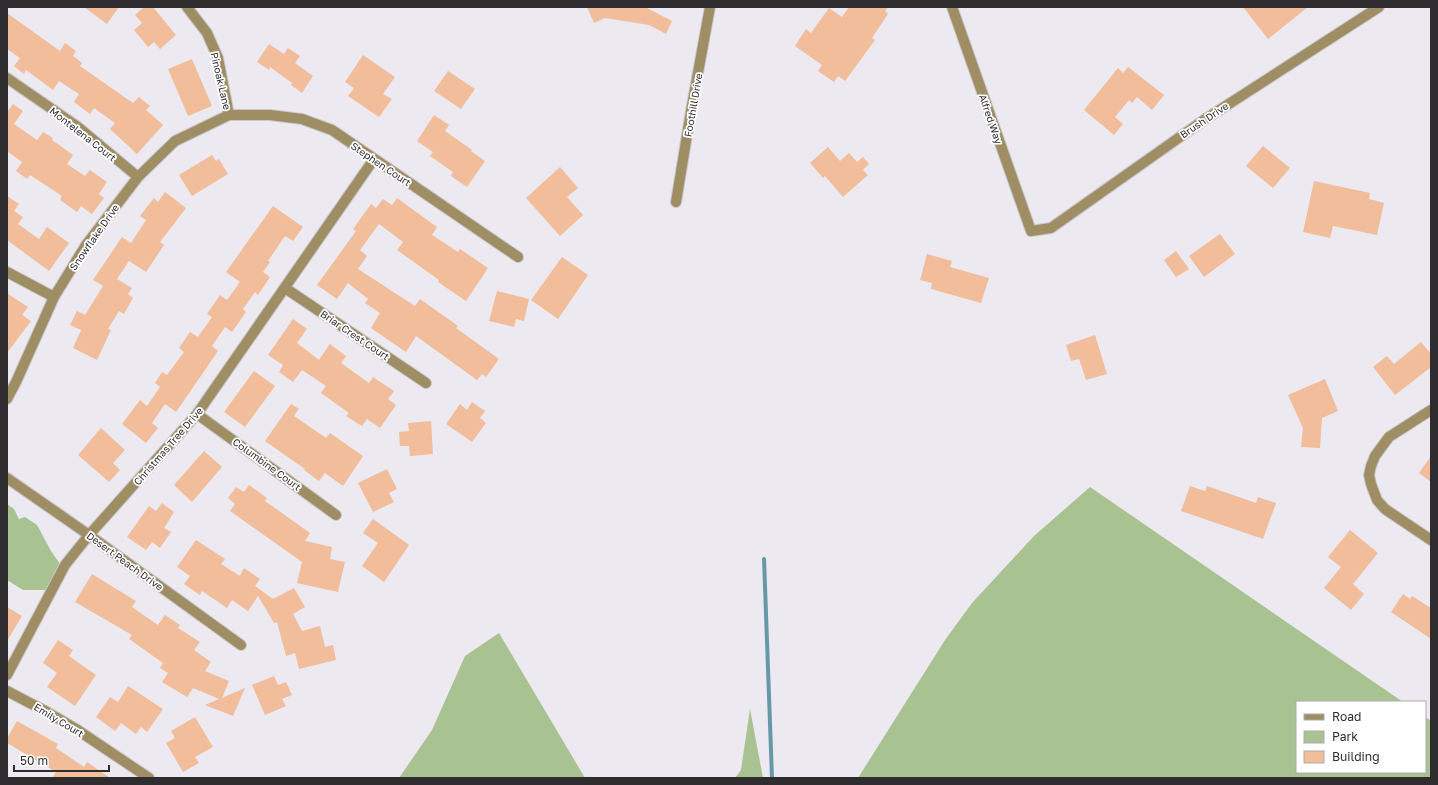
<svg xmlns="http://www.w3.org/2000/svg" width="1438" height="785" viewBox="0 0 1438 785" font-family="'Golos Text',sans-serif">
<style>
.green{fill:#a9c291}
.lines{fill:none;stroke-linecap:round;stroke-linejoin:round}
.stream{stroke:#6798a7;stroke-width:4}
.building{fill:#f1bd9a}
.minor-casing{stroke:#cac7cd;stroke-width:12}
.minor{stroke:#9f8e64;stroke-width:10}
.labels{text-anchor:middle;stroke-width:3.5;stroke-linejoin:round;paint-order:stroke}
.street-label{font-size:10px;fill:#2e2c2f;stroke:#fff}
</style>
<rect width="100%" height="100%" fill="#ece9f0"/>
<!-- green -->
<path class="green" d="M1090,487l313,215h-106v70h128v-55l6,4v57h-573l87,-138 27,-37 62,-67z
M7,504l7,5 5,10 6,-2 12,8 14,26 9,13 -13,26h-24l-16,-10z
M499,633l86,145h-186l33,-48 33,-74z
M750,709l13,69h-28l6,-8z"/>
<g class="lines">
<!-- stream -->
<path class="stream" d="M764,559l8,219"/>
</g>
<!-- building -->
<path class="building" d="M84,7h35l-12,17z
M144,7h9l23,28 -16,14 -6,-7 -6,5 -14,-17 8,-7 -7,-8z
M587,7h58l27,14 -6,13 -17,-9 -44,-7 -11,5z
M849,7h39l-3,4 3,3 -16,24 3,2 -30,41 -7,-5 -4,6 -16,-11 4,-6 -27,-19 11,-17 5,4 18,-25 13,9z
M1243,7h65l-40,32z
M7,13l53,38 5,-8 11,8 -3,5 9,7 -2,3 53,37 6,-6 11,9 -4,4 17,15 -26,29 -27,-25 5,-6 -21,-15 -4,6 -16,-12 5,-8 -20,-13 -6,9 -27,-20 -2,4 -10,-8 6,-8 -13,-9z
M269,44l15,10 4,-6 12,8 -5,7 18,13 -11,17 -11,-8 1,-2 -22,-16 -1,3 -12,-8z
M363,55l32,22 -12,17 9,5 -13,18 -31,-21 6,-8 -9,-6z
M192,59l20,47 -24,10 -20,-47z
M1128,67l36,28 -12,15 -15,-13 -5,6 -3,-3 -14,17 8,7 -9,11 -30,-25 34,-42 5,5z
M448,71l27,18 -14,20 -27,-18z
M13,104l10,7 -9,13 23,16 6,-8 10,6 -1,2 21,15 -6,9 18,12 5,-6 17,12 -8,12 5,4 -12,16 -11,-8 -4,6 -17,-12 2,-4 -32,-21 -3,4 -11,-8 6,-9 -15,-11v-39z
M434,115l15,10 -4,6 27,19 -1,1 14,10 -18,26 -16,-11 2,-4 -23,-16 3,-4 -16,-11z
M1263,146l27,22 -17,20 -27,-22z
M828,147l12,14 9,-8 8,9 6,-5 6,7 -6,6 5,5 -25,22 -18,-21 -2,2 -13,-15z
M212,155l4,6 3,-2 9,15 -36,22 -13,-21z
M560,167l18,21 -11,9 16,18 -23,21 -34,-38z
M1314,181l56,12 -1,6 15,4 -7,32 -44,-9 -3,12 -27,-6z
M165,192l21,16 -26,34 4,3 -18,27 -17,-11 -12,18 15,9 -4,6 5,4 -9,16 -5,-3 -11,18 3,1 -14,30 -24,-12 8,-18 -11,-5 7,-14 8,4 18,-29 -10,-6 29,-43 9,6 15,-23 -6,-4 14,-18 4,4z
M7,196l12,8 -5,7 9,6 -5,7 21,15 8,-12 22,16 -20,28 -42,-31z
M397,198l40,29 -5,8 26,17 2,-3 28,19 -22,33 -28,-19 1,-2 -42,-30 6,-8 -24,-18 -19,26 7,6 -9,13 57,37 5,-7 38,27 -2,2 43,31 -13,18 -4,-3 -5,6 -61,-44 -10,16 -35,-24 9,-15 -15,-10 3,-4 -20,-16 -11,16 -20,-14 39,-54 -3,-2 18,-25 5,4 7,-9 9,6z
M273,206l30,21 -10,14 -8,-5 -17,25 2,1 -7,10 7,5 -12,18 -3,-3 -12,17 3,3 -14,20 -7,-5 -13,19 6,5 -42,61 -11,-8 -13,19 6,5 -12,15 -24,-19 18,-24 7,6 13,-19 -5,-4 7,-11 5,3 17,-23 -5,-4 11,-16 8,5 14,-20 -5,-3 13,-19 7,5 13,-18 -14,-10z
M1220,234l15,20 -31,23 -15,-21z
M1176,251l13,18 -13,8 -12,-17z
M927,254l25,7 -2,6 39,11 -8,25 -50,-14 1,-6 -12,-3z
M562,257l26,18 -30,44 -27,-19z
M497,291l32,8 -5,22 -8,-2 -2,8 -25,-6z
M7,293l21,14 -6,8 9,6 -24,32z
M293,319l14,10 -10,14 22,17 11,-16 16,12 -5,7 28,20 4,-6 21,14 -6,8 8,6 -16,23 -13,-9 -5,7 -16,-10 3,-3 -28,-20 5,-7 -24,-16 -9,12 -14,-10 4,-7 -15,-10z
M1095,335l12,39 -21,6 -7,-21 -8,2 -5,-16z
M1421,342l10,12v13l-36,28 -22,-28 14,-11 7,8z
M254,371l21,15 -30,41 -21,-15z
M1325,379l13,32 -16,7 -2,30 -19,-1 2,-19 -15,-33z
M472,402l13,9 -5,7 6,5 -14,19 -26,-18 14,-20 7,6z
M291,404l8,5 -5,7 32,22 4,-5 33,23 -20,30 -18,-13 -6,8 -15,-11 1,-1 -40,-28z
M431,421l2,33 -23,2 -1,-10h-9l-1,-14 10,-1 -1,-8z
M101,428l24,22 -12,13 7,7 -11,12 -31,-27z
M204,451l18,16 -30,35 -18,-17z
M1431,456v26l-12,-9z
M387,469l10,20 -8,4 5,9 -21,10 -15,-29z
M249,485l18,13 -2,3 45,32 -5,8 27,6 -2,12 15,3 -7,30 -41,-9 5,-21 -72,-51 5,-7 -7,-6 8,-11 8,5z
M1190,486l15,5 2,-5 49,17 2,-6 18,6 -13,36 -82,-28z
M162,503l12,9 -10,16 7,4 -11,16 -8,-6 -6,8 -19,-13 22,-31 7,5z
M373,519l36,26 -25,37 -22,-16 16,-23 -15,-10z
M1350,530l28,23 -25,31 11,10 -13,16 -27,-22 17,-21 -13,-10z
M196,540l29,19 -4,5 19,12 4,-8 16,11 -5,7 18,13 21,-11 11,19 -12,7 9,17 18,-5 5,21 8,-2 3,15 -37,9 -4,-16 -9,3 -9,-34 -3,1 -16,-27 -10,15 -16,-11 -5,8 -25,-17 -2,4 -16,-11 6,-8 -13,-9z
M92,574l44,27 -4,6 26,18 7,-10 15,10 -2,3 22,14 -6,8 17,12 -6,9 24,10 -7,17 23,-10 -12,28 -28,-11 14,-6 -26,-11 -6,9 -25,-15 6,-9 -8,-5 3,-5 -34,-24 3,-4 -57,-33z
M1403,594l7,5 2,-3 19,12v31l-40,-27z
M7,607l15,9 -15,25z
M58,640l15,10 -4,6 27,19 -21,31 -28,-19 10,-14 -14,-10z
M274,676l4,9 8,-3 6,13 -10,4 4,7 -21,9 -13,-30z
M128,686l35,23 -16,23 -6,-5 -5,7 -15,-11 -6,8 -19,-14 14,-20 8,5z
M195,717l18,30 -18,10 4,6 -16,9 -17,-29 9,-5 -4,-7z
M17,721l41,23 -2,4 28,19 3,-5 23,16h-58l4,-6 -49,-29v-5z"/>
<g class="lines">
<!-- minor casing -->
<g class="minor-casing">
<path id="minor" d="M187,7l20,26 11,25 11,57
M952,7l79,224 20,-3 153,-108 175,-113
M7,78l71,49 60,50
M676,202l15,-91 19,-104
M7,272l47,25
M285,288l141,95
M7,399l9,-17 38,-85 32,-52 52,-68 37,-36 54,-26h41l32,4 30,11 186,127
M1431,410l-42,27 -14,19 -4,10 -2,9 2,9 6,16 8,9 46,31
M197,414l139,101
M7,478l82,57 152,110
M7,675l58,-110 24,-30 108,-121 177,-255
M7,691l40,21 29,17 73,49"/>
</g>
<!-- minor -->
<use href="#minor" class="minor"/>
</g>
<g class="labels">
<!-- street labels -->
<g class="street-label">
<text transform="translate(221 81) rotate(77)" y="4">Pinoak Lane</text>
<text transform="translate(693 105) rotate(-80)" y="4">Foothill Drive</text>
<text transform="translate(991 119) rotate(71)" y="4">Alfred Way</text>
<text transform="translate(1204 120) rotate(-34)" y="4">Brush Drive</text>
<text transform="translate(83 134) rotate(38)" y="4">Montelena Court</text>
<text transform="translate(381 164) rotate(34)" y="4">Stephen Court</text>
<text transform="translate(94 237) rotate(-55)" y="4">Snowflake Drive</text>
<text transform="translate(355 335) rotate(34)" y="4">Briar Crest Court</text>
<text transform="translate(168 446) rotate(-49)" y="4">Christmas Tree Drive</text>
<text transform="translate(267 464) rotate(36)" y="4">Columbine Court</text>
<text transform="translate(125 561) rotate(36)" y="4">Desert Peach Drive</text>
<text transform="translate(59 720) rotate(31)" y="4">Emily Court</text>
</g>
</g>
<!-- border -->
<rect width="1438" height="785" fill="none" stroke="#2e2c2f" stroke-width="16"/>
<!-- legend -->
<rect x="1296" y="701" width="130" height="72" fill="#ffffff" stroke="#ababac"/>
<rect x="1304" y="714" width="20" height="6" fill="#9f8e64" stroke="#ababac"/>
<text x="1332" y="721" font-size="12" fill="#2e2c2f">Road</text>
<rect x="1304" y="731" width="20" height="12" fill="#a9c291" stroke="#ababac"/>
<text x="1332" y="741" font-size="12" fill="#2e2c2f">Park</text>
<rect x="1304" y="751" width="20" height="12" fill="#f1bd9a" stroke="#ababac"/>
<text x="1332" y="761" font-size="12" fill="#2e2c2f">Building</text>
<!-- scale -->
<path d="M14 765v6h95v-6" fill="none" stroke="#2e2c2f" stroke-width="2"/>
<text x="20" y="765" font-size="12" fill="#2e2c2f" stroke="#ffffff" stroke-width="3" paint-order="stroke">50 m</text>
</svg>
